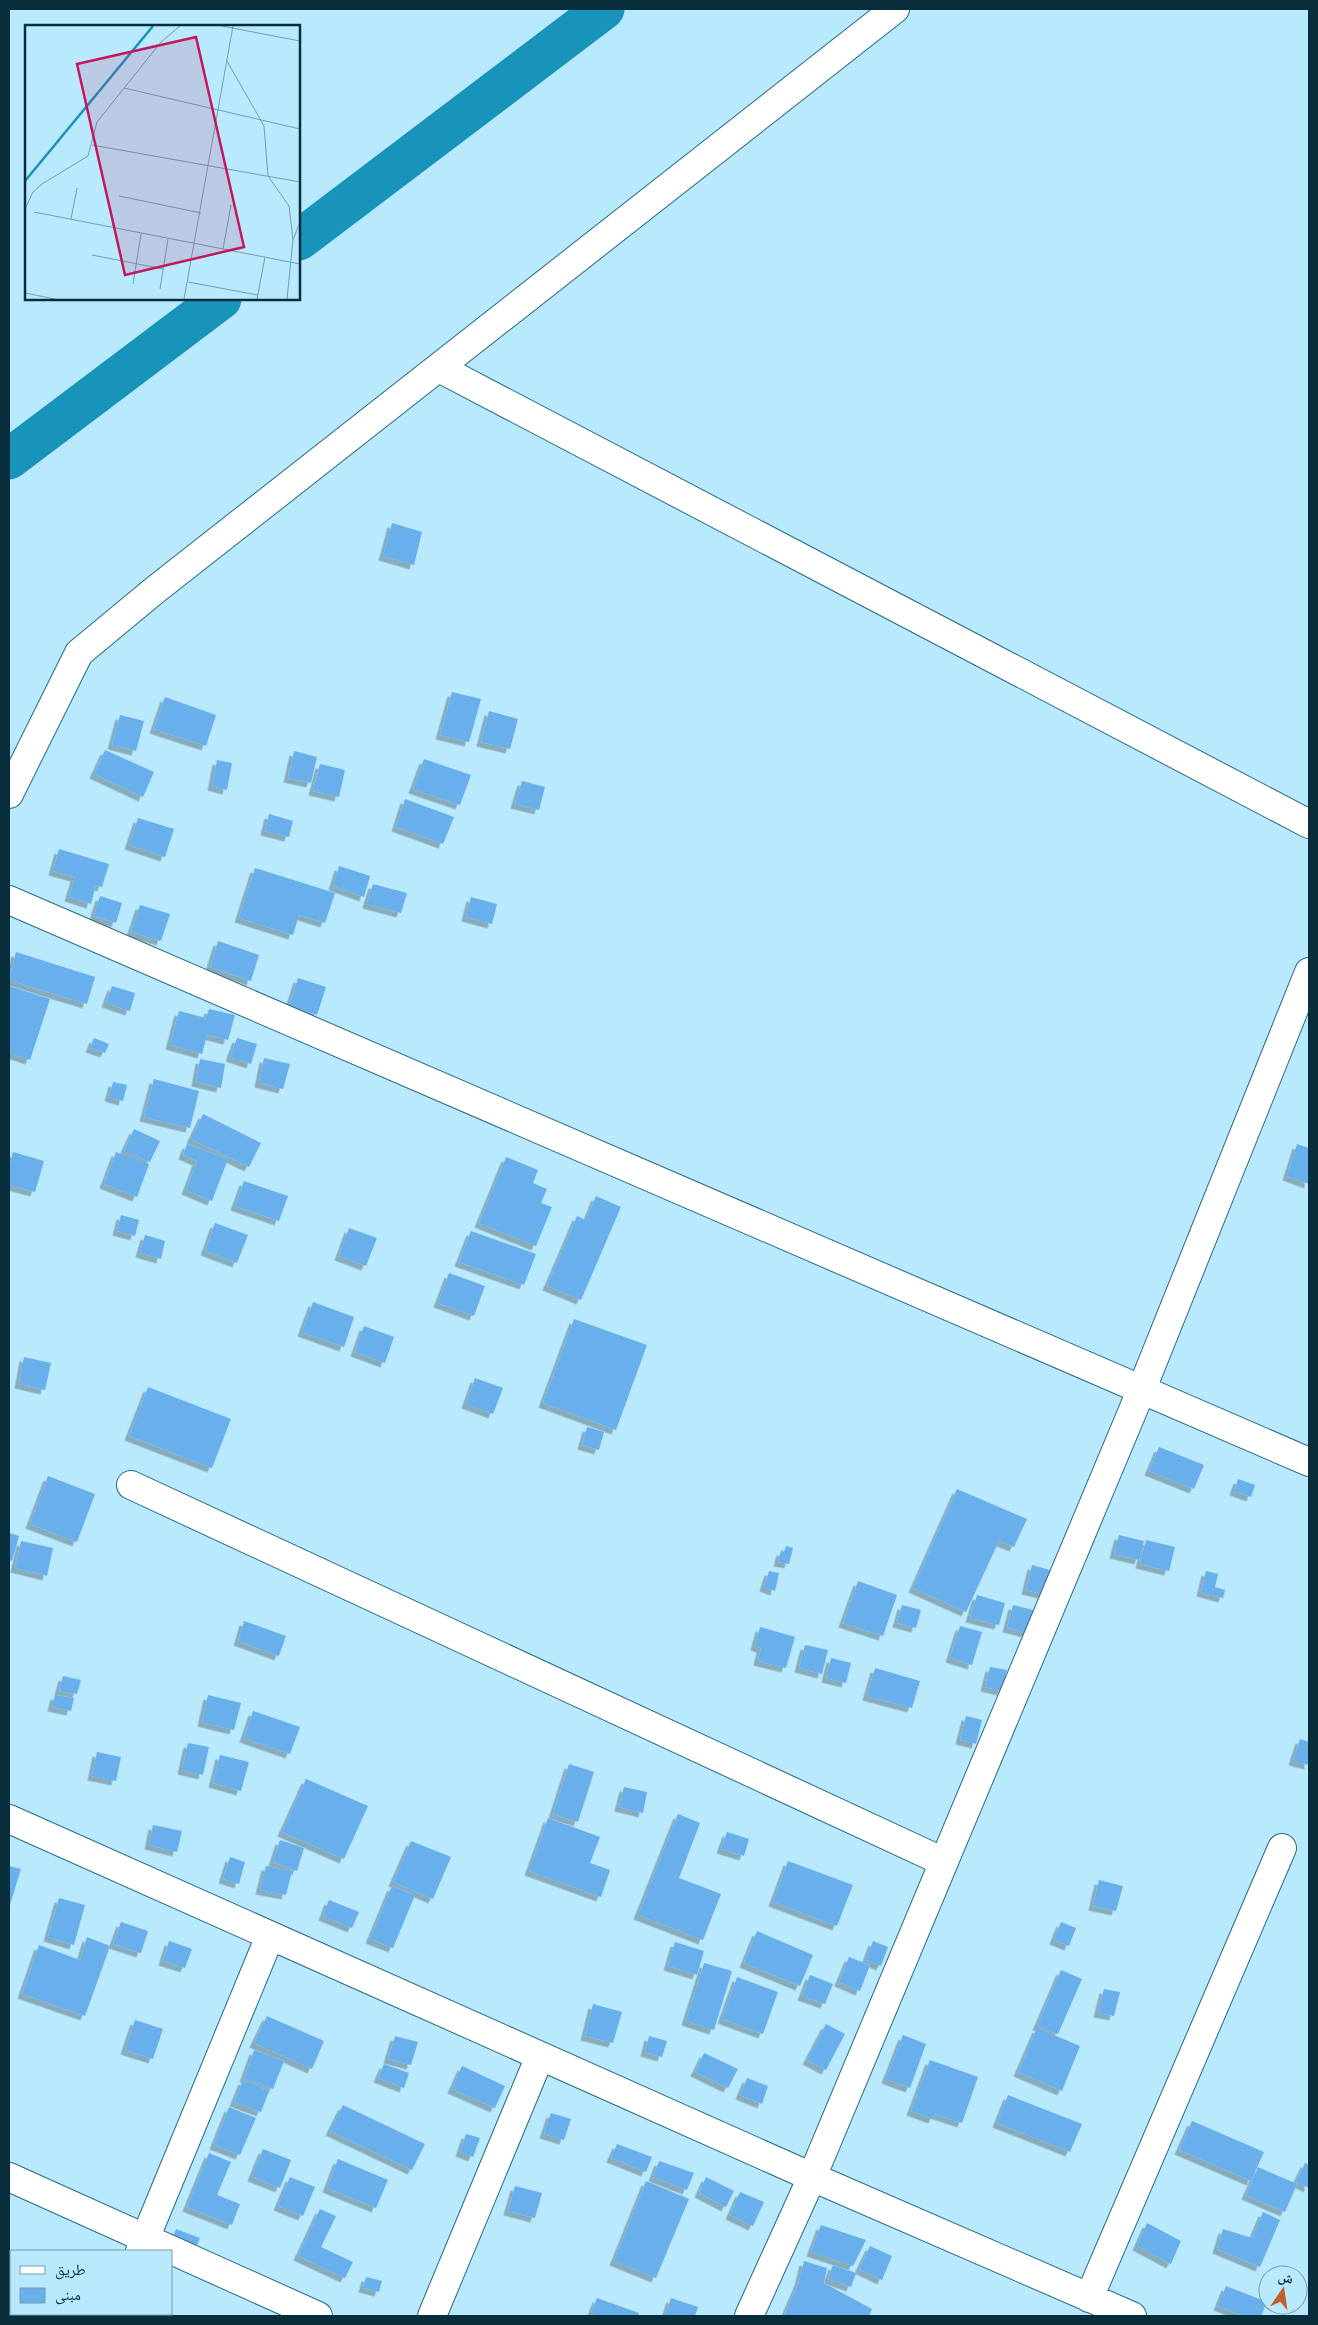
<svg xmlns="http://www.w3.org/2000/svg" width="1318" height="2325" viewBox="0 0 1318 2325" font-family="Karla,'Noto Naskh Arabic',sans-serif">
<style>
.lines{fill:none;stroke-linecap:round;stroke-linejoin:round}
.canal{stroke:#1894ba;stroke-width:41}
.building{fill:#68afeb;filter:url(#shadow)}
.minor-casing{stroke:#276981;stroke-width:30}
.minor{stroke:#fff;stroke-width:28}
.inset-river{fill:none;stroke:#1894ba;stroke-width:2.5}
.inset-road{fill:none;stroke:#729eaf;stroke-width:1}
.view{fill:#c2185b;fill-opacity:0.15;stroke:#c2185b;stroke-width:2.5}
.inset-edge{fill:none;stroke:#082e3b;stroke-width:2.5}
</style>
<defs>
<filter id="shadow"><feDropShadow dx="-4.5" dy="4.5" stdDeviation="0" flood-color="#0004"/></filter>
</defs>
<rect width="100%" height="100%" fill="#b9e9fd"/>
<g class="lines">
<!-- canal -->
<path class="canal" d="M299,240l305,-231
M9,459l212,-160"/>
</g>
<!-- building -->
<path class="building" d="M392,523l30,9 -8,33 -31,-9z
M452,692l29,7 -12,43 -29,-7z
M165,697l51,18 -10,31 -52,-17z
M489,711l29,8 -8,30 -29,-7z
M120,715l24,6 -8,30 -24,-6z
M105,750l49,22 -11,25 -49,-23z
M294,751l23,6 -6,26 -23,-5z
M424,759l47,16 -11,30 -47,-16z
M217,760l15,3 -5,27 -15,-4z
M320,764l25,6 -6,27 -26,-6z
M522,781l23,6 -6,23 -24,-6z
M405,799l49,18 -11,27 -47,-17z
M269,814l24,7 -4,16 -24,-6z
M138,818l36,11 -9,28 -36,-12z
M59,849l50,15 -7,23 -6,-2 -5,19 -22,-7 6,-20 -22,-6z
M339,866l31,10 -6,21 -31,-11z
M255,868l80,25 -10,30 -26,-8 -6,20 -54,-17z
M373,884l34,9 -6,20 -34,-9z
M100,896l22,7 -6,20 -22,-7z
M471,897l26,7 -5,20 -26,-7z
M140,905l30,9 -9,27 -30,-9z
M218,941l41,14 -8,26 -41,-14z
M16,952l79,25 -8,27 -78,-24z
M298,978l28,9 -9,28 -28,-9z
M9,986l41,13 -20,61 -21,-7z
M112,986l23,7 -5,18 -24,-8z
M209,1009l26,6 -7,25 -21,-5 -5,19 -32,-9 9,-34 27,7z
M94,1038l15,6 -4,9 -15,-5z
M237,1038l20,6 -6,20 -21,-7z
M264,1058l26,6 -7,25 -24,-6z
M200,1059l25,5 -4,24 -25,-6z
M154,1079l45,12 -9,37 -46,-11z
M113,1082l14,3 -4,16 -14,-4z
M203,1114l58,29 -12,24 -58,-28z
M134,1129l26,12 -10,21 -26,-11z
M187,1144l41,15 -16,42 -26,-11 11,-29 -14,-6z
M1297,1144l12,4v36l-22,-8z
M13,1152l31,9 -9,31 -26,-7v-18z
M116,1152l33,12 -12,33 -33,-13z
M506,1157l32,13 -5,13 14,6 -6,14 11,4 -16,39 -57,-23z
M244,1181l44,15 -9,25 -44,-15z
M596,1196l25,11 -40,93 -34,-14 30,-70 9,4z
M121,1215l18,5 -4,16 -18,-5z
M215,1223l33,12 -11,28 -32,-12z
M349,1228l28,10 -11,28 -27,-10z
M471,1231l65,23 -12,31 -65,-23z
M145,1235l20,6 -4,18 -21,-6z
M449,1273l36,13 -11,30 -36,-13z
M313,1302l41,15 -10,30 -42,-15z
M574,1319l73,26 -31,85 -73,-27z
M364,1326l30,11 -9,26 -30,-11z
M24,1357l27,6 -6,27 -26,-6z
M475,1378l28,10 -10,26 -27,-10z
M148,1387l83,32 -19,49 -83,-32z
M587,1427l17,5 -5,18 -17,-5z
M1159,1447l45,18 -10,24 -45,-18z
M48,1476l47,18 -18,48 -47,-18z
M1238,1479l17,6 -4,12 -17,-6z
M957,1489l70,30 -13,28 -15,-6 -33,71 -53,-24z
M9,1533l10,3 -7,25 -3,-1z
M1119,1535l25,6 -5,19 -25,-6z
M1146,1540l29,7 -6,24 -29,-7z
M21,1541l32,7 -6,28 -32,-8z
M786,1546l7,2 -4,16 -11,-2 3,-11 3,1z
M1032,1565l21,6 -6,24 -21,-5z
M769,1571l10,2 -4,18 -11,-4z
M1206,1571l12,3 -3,13 10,3 -2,8 -22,-6z
M858,1581l39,14 -14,41 -40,-13z
M977,1595l28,8 -6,22 -29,-7z
M902,1605l19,5 -5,18 -19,-5z
M1013,1605l20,5 -5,23 -21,-5z
M244,1621l42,15 -7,20 -41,-15z
M960,1626l22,6 -10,33 -22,-7z
M760,1627l35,10 -9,31 -28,-7 3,-13 -6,-2z
M805,1645l23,5 -6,24 -23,-6z
M831,1658l20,5 -5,20 -20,-5z
M990,1667l17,3 -5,21 -17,-4z
M875,1668l45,13 -8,27 -45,-12z
M63,1676l18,4 -4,14 -18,-3z
M55,1695l19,3 -3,13 -19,-4z
M208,1695l33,8 -7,27 -32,-8z
M253,1711l47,16 -10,27 -46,-16z
M966,1716l16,4 -6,24 -16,-4z
M1300,1739l9,3v23l-16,-4z
M188,1743l21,4 -6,28 -21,-5z
M97,1752l24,5 -5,24 -24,-5z
M220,1755l29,7 -8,29 -28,-8z
M569,1764l25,8 -16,50 -25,-8z
M306,1779l62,27 -24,53 -62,-27z
M624,1787l23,5 -4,21 -24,-6z
M678,1814l22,9 -21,55 42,16 -18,46 -65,-25z
M548,1818l52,19 -10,26 20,7 -9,27 -72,-26z
M153,1825l29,6 -5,21 -28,-7z
M727,1832l22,7 -5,17 -23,-7z
M280,1840l24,8 -7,23 -24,-9z
M411,1841l40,16 -18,42 -40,-17z
M230,1857l15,5 -6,22 -16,-5z
M788,1861l65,24 -16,41 -64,-24z
M9,1866l12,3 -12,39z
M266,1866l26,5 -6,24 -26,-5z
M1099,1880l24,6 -7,25 -23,-5z
M392,1886l23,9 -22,53 -23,-9z
M59,1898l26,7 -11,40 -26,-8z
M329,1900l30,12 -7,16 -29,-12z
M121,1922l27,9 -7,22 -28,-9z
M1061,1922l15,6 -7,18 -15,-6z
M757,1931l56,24 -13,31 -56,-23z
M87,1937l23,9 -25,70 -63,-22 17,-49 41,15z
M169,1941l23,8 -7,19 -22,-7z
M873,1941l15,6 -7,19 -15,-6z
M675,1942l29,9 -7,24 -29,-9z
M849,1957l21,8 -10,26 -21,-9z
M704,1963l28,8 -18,59 -28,-9z
M1061,1970l21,9 -24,55 -21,-8z
M810,1975l23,9 -8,20 -23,-8z
M737,1977l41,15 -15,42 -41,-15z
M1104,1989l16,3 -6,24 -16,-3z
M593,2004l29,8 -9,31 -28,-7z
M267,2016l57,25 -12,28 -58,-26z
M135,2020l28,9 -10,30 -28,-9z
M826,2024l19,10 -19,36 -19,-10z
M1037,2028l43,18 -18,45 -44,-19z
M903,2035l23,9 -16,44 -24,-9z
M395,2036l23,6 -7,23 -23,-6z
M649,2036l18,5 -5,16 -17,-5z
M254,2050l30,11 -11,28 -29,-11z
M704,2053l34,16 -10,19 -33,-16z
M930,2060l48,17 -16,46 -27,-9 -2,5 -22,-8z
M384,2064l25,9 -5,15 -26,-10z
M462,2066l43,20 -10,22 -43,-19z
M747,2078l21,8 -6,18 -22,-9z
M243,2080l26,11 -8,21 -27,-10z
M1008,2095l74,29 -12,28 -73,-29z
M343,2105l82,39 -13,26 -82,-39z
M229,2107l27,11 -16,37 -26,-10z
M551,2113l20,6 -7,21 -20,-6z
M1192,2121l72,31 -13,29 -72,-31z
M466,2134l14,4 -7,19 -13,-5z
M617,2144l35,13 -6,15 -35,-14z
M263,2149l28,11 -11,28 -28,-11z
M209,2153l22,9 -14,33 23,9 -8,21 -45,-18z
M338,2159l50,21 -12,28 -49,-20z
M659,2161l35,12 -7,17 -34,-13z
M1305,2163l4,2v23l-13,-6z
M1258,2167l39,17 -12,28 -39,-17z
M290,2177l25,10 -12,29 -25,-10z
M706,2177l28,14 -8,16 -27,-14z
M646,2181l43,18 -33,79 -42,-17z
M515,2186l27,7 -7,25 -27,-7z
M740,2192l24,10 -11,24 -23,-11z
M320,2209l16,7 -15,31 32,15 -8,16 -47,-22z
M1263,2212l17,8 -20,47 -43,-18 6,-20 29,9z
M1147,2223l34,18 -10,23 -34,-18z
M821,2225l45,15 -13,26 -42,-14z
M176,2229l24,9 -7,17 -23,-10z
M870,2246l22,10 -10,24 -23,-11z
M804,2261l23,7 -3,15 48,26 -3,7h-85l15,-35z
M833,2265l23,8 -5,14 -23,-8z
M366,2277l16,4 -3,11 -16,-4z
M1226,2286l41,16 -6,14h-17l-26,-10z
M597,2298l42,15 -1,3h-40l-7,-2z
M671,2298l27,9 -3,9h-30z"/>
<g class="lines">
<!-- minor casing -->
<g class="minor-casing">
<path id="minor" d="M439,368l870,456
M9,794l70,-141 76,-63 740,-581
M9,900l1300,562
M131,1485l813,377
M9,1819l803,358 320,139
M9,2177l309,139
M140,2251l130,-315
M1089,2298l193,-450
M113,2316l1,-2
M432,2316l108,-260
M749,2316l63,-139 329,-786 168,-419"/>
</g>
<!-- minor -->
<use href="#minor" class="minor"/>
</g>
<!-- overview -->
<g transform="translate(25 25)">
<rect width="275" height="275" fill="#b9e9fd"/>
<path class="inset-river" d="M0,156l128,-155"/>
<path class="inset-road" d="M197,1l78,15M202,36l37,65 4,50 21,30 4,34M99,63l176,41M67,120l208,37M94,171l82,17M0,184l8,-17 9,-8 46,-28 9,-34 64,-80 19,-16M9,187l266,52M46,194l6,-31M198,224l8,-44M67,230l71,14M163,257l70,13M108,259l8,-50M135,264l8,-50M0,268l30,6M159,274l49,-273M232,274l8,-42M262,274l6,-59 7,-18"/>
<path class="view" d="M171,12l48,210 -119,28 -48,-211z"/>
<rect width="275" height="275" class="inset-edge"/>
</g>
<!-- border -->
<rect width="1318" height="2325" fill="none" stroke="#082e3b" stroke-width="20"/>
<!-- legend -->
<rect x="10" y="2250" width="162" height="65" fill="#b9e9fd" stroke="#729eaf"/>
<rect x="20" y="2266" width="25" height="8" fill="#ffffff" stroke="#729eaf"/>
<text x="55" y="2275" font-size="15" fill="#082e3b">طريق</text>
<rect x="20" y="2288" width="25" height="15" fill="#68afeb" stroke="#729eaf"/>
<text x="55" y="2300" font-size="15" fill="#082e3b">مبنى</text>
<!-- north arrow -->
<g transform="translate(1283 2290) rotate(13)"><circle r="24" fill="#b9e9fd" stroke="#729eaf"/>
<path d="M0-4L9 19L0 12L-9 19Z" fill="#c35e2a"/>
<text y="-8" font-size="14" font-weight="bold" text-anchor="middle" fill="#082e3b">ش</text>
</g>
</svg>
